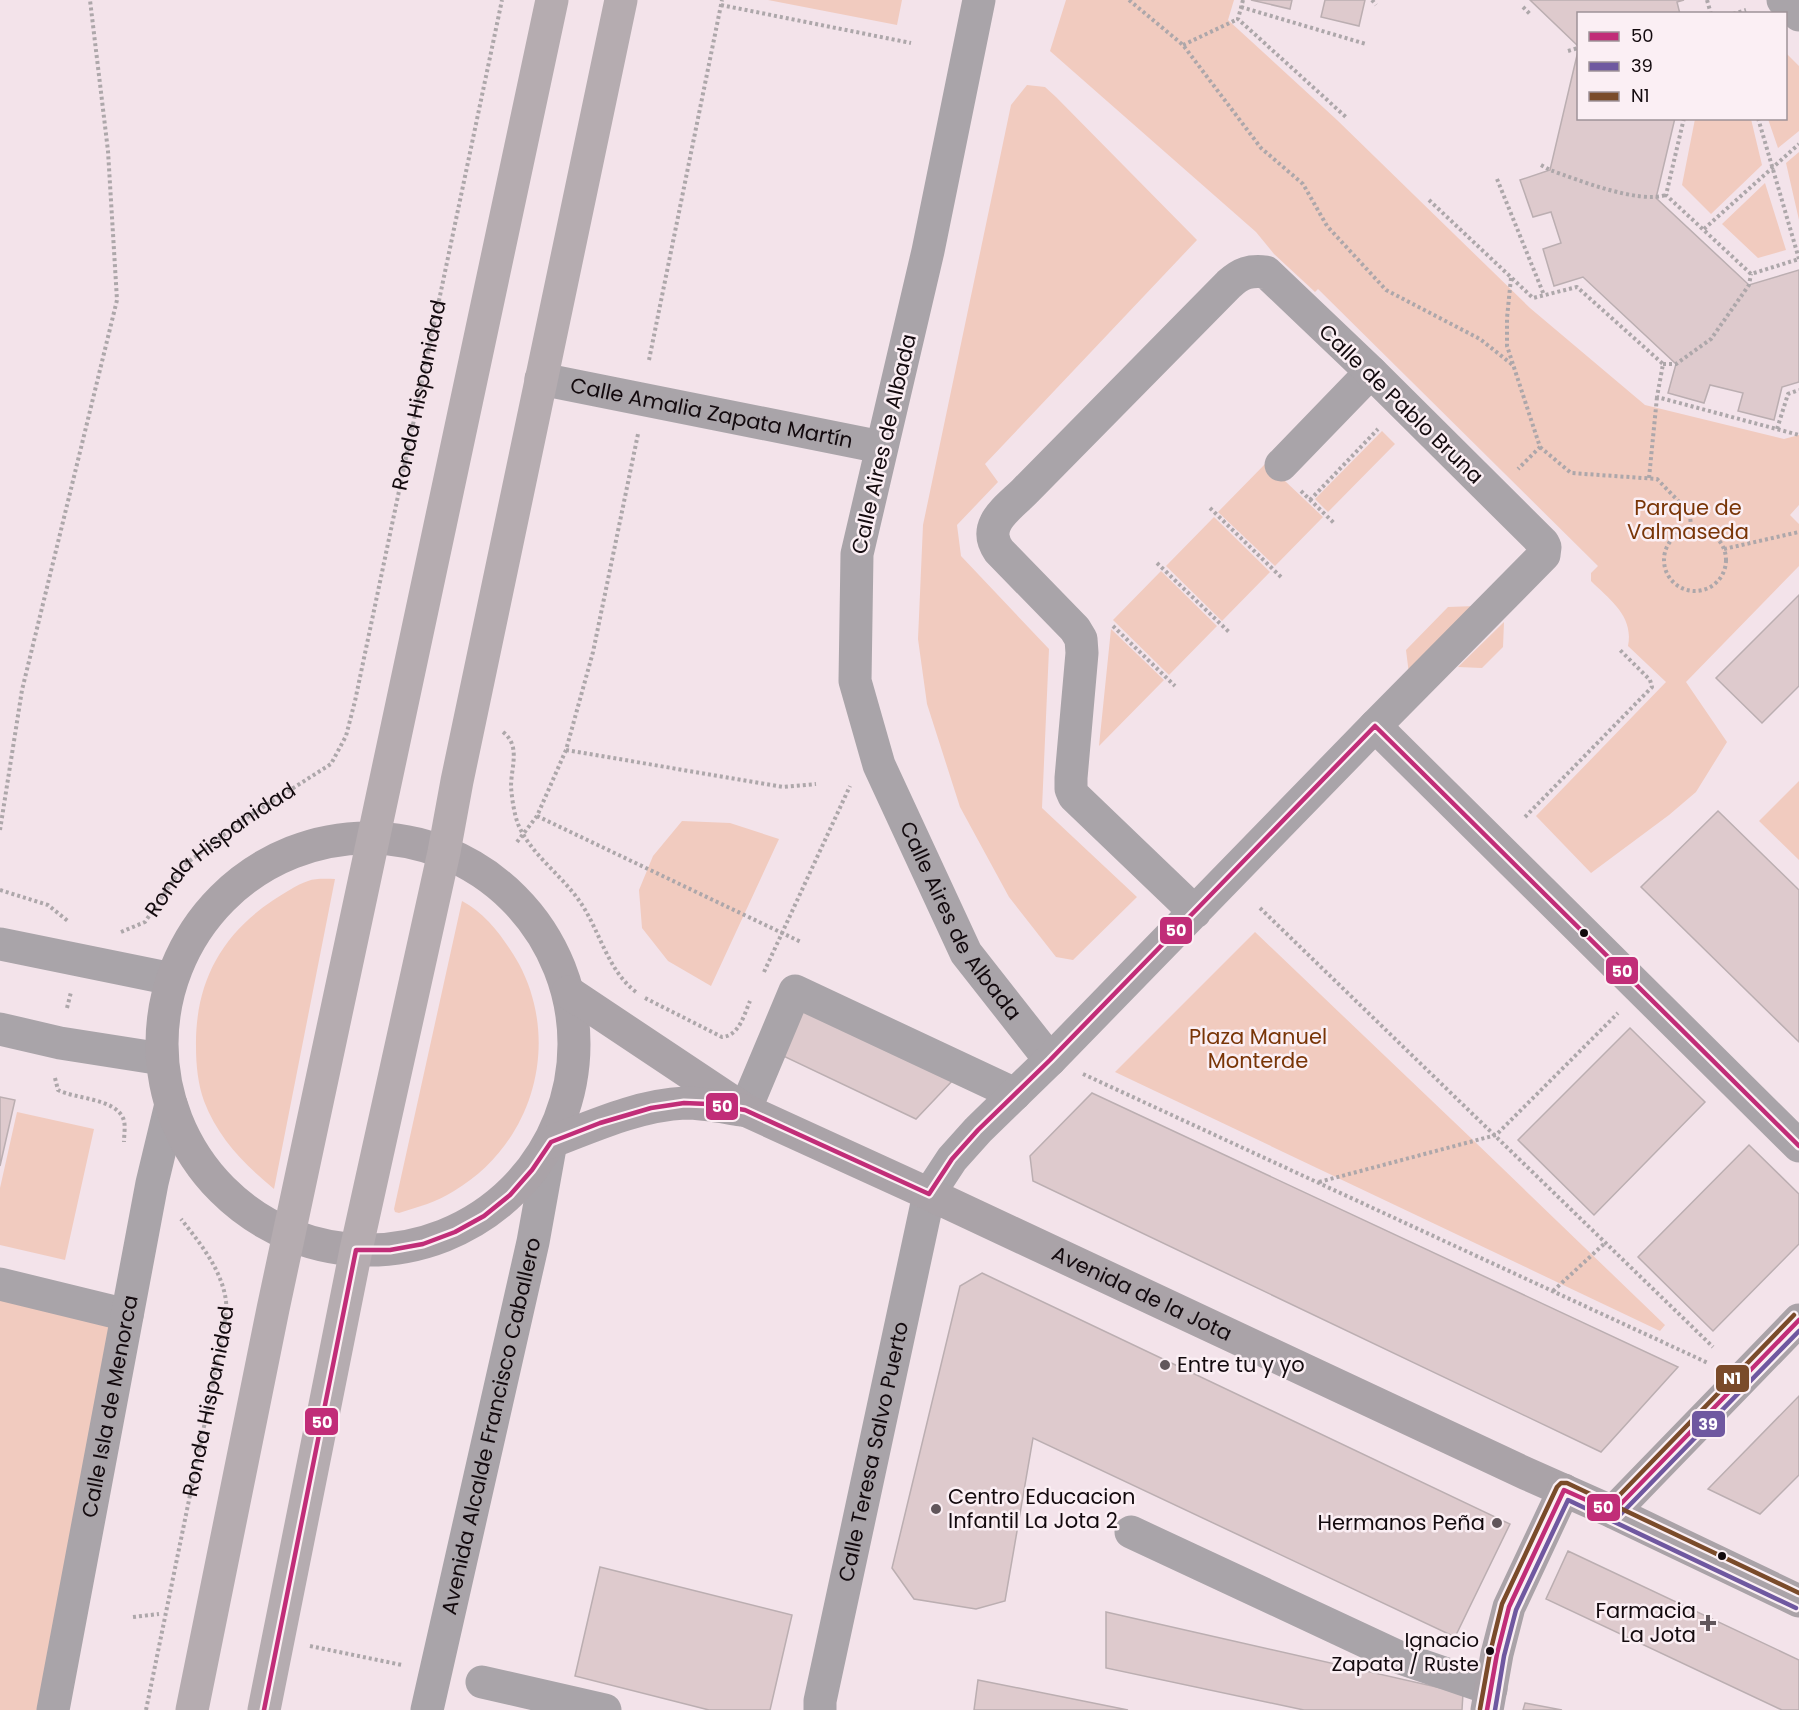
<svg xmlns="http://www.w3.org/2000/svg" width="1799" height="1710" viewBox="0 0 1799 1710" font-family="Poppins,sans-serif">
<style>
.green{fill:#f1cbbf}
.building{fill:#decacd;stroke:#bbaeb1;stroke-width:1.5}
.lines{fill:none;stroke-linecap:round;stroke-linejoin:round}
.path{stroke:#ada7aa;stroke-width:4;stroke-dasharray:3 3;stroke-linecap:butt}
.street{stroke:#a9a4a9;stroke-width:33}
.secondary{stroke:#aaa3a8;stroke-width:33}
.highway{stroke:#b5acb0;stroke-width:33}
.bus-1-casing{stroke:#fbeff4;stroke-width:9}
.bus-2-casing{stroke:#fbeff4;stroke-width:9}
.bus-3-casing{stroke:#fbeff4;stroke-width:9}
.bus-1{stroke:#c12d78;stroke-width:4.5}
.bus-2{stroke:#6f58a0;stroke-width:4.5}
.bus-3{stroke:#7a4b2a;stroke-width:4.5}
.bus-dot{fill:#130a0e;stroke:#fbeff4;stroke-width:2}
.poi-dot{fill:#61565b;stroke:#fbeff4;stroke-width:2}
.labels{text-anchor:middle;stroke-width:5;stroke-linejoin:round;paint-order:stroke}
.bus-label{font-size:20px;fill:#130a0e;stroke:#fbeff4;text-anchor:end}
.street-label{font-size:21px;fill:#130a0e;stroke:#fbeff4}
.park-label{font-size:21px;fill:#793507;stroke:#fbeff4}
.poi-label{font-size:21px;fill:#130a0e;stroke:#fbeff4;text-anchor:start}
.line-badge{stroke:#fbeff4;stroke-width:2}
.badge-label{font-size:16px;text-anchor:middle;font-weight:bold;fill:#fff}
</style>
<rect width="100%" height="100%" fill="#f3e3ea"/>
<!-- green -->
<path class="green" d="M768,0h134l-5,25z
M1066,0h168l-6,20 109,100 193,188 115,97 139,34 15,-4v70l-9,10 9,9v42l-113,116 41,60 -31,50 -27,23 -78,58 -55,-57 130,-134 -38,-36c6,-30 -18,-46 -37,-65v-8l7,-7 -280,-277 -3,3 -41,-38 -18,-22 -206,-181z
M1786,53l13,13v65l-21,17 -10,-29 18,-1z
M1027,85l18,2 11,10 141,143 -212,224 13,18 -41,43 4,31 88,93 -7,159 95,89 -64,63 -17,-3 -47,-60 -49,-90 -33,-103 -9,-65 5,-114 88,-420z
M1695,119h56l11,46 -51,49 -29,-29z
M1799,152v68l-13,-57z
M1765,183l21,67 -28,8 -36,-34z
M1382,431l13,13 -67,68 -13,-13z
M1266,463l57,54 -48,49 -57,-54z
M1214,517l56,55 -48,49 -56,-55z
M1161,571l56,55 -48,49 -56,-55z
M1476,606l-67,68 -3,-24 42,-43z
M1504,622l-1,25 -21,21 -24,-1z
M1111,629l53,51 -65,66z
M1799,781v79l-40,-39z
M682,821l48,2 49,16 -68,147 -43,-25 -26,-33 -3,-38 14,-34z
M335,879l-61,310c-30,-25 -56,-51 -70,-88 -6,-17 -8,-36 -8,-54 -1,-63 24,-111 76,-146 11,-7 24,-16 36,-20 8,-3 19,-2 27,-2z
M462,901c25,13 43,39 57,63 43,81 13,181 -65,227 -17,11 -36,16 -55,22l-4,-1 -1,-3z
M1255,932l218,208 192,185 -5,6 -545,-259z
M17,1112l77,17 -29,131 -65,-15v-57z
M0,1284l127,31 -74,395h-53z"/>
<!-- building -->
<path class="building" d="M1251,0h41l-2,9z
M1325,0h40l-6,26 -38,-9z
M1530,0h154l-7,2 3,12h-102v32z
M1578,51v67h97l-19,80 93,87 50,-15v112l-17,5 -8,33 -36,-9 5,-18 -33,-8 -6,18 -36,-10 8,-29 -93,-87 -29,9 -11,-37 18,-6 -10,-31 -18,5 -13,-37 30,-10z
M1799,595v91l-37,37 -46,-45z
M1718,811l81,79v152l-158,-155z
M802,1006l152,73 -38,40 -137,-65z
M1630,1028l75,74 -111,113 -76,-75z
M1092,1093l586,274 -77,85 -568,-271 -3,-25z
M0,1097l15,3 -15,66z
M1749,1145l50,49v50l-86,87 -75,-74z
M982,1273l528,251 -55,113 -422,-199 -28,163 -29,8 -62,-10 -22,-31 68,-282z
M1799,1396v79l-39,39 -52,-25z
M1568,1551l231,109v50h-17l-236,-111z
M600,1567l192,48 -22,95h-61l-134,-34z
M1106,1612l357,81 -1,17h-158l-198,-42z
M978,1680l150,30h-154z
M1525,1703l37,7h-39z"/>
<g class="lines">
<!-- path -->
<g class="path">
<path d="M1129,0l54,45 78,103 42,36 24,42 59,64 94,49 34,27"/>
<path d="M1243,0l-5,19 109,99"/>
<path d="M1372,0l4,5"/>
<path d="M1707,0l4,14"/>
<path d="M721,5l190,38"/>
<path d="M1241,7l125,37"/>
<path d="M1523,7l7,7"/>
<path d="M1733,14l13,-4"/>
<path d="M1183,45l55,-26"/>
<path d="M1568,51l10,-3"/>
<path d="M1684,118l-18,77 85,79 48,-15"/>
<path d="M1758,118l41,141"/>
<path d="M1541,165l9,5c28,10 88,34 116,25"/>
<path d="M1497,179l47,116"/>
<path d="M1429,200l104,98 44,-11 86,77 -6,33 142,38"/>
<path d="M1704,229l95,-85"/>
<path d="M1511,278l-4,40v28l33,101 -22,22"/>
<path d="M649,360l73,-360"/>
<path d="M1663,364h13l35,-25 38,-54 2,-11"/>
<path d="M1777,429l11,-35 11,-4"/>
<path d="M1540,447l31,26 86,6 33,34 1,16"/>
<path d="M1649,478l8,-81"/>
<path d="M1301,491l34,33"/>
<path d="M1310,500l68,-71"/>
<path d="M1210,508l72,70"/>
<circle cx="1695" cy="560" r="31"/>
<path d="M1724,549l75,-17"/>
<path d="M1157,563l72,69"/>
<path d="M1113,626l62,60"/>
<path d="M503,732c18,14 8,35 8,55 1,12 3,26 7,37 12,29 42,50 60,75 22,30 28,70 58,93"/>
<path d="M566,750l217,37 33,-3"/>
<path d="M537,816l264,126"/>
<path d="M1525,817l127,-130 -2,-7 -30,-30"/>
<path d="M0,830l22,-140 95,-390 -9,-149 -18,-151"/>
<path d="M517,842l20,-26 29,-66 27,-98 45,-218"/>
<path d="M0,890l48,15 21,17"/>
<path d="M1260,908l453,439"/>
<path id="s1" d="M121,932l24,-10 38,-56 63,-48 85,-54 15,-28 9,-35 147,-701"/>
<path d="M764,972l86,-186"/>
<path d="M645,998l77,39c17,-1 22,-22 28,-36"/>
<path d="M67,1008l4,-16"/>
<path d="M1083,1074l625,289"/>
<path d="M55,1078l3,12c17,9 56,8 65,28 3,6 1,16 1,24"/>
<path d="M1319,1182l177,-47 122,-122"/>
<path d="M1553,1291l52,-48"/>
<path d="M133,1617l26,-3"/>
<path d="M310,1646l92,19"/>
<path id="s2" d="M146,1710l77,-376c1,-10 4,-22 3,-33 -4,-31 -26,-58 -45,-82"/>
</g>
<!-- street -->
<g class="street">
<path id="s3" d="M979,0l-51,251 -71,303 -2,127 24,84 87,188 84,107"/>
<path d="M1783,0l16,15"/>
<path id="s4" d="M541,379l340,68"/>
<path d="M1281,465l90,-93"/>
<path d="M1375,726l424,420"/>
<path d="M0,944l172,35"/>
<path d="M0,1029l60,14 102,16"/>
<path d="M745,1110l50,-119 220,103"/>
<path d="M0,1284l127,31"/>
<path d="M1131,1532l272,127 88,30"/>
<path d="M482,1682l123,28"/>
<path id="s5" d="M53,1710l99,-527 19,-79"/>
<path id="s6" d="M427,1710l106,-468 18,-100"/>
<path id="s7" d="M820,1710v-9l109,-507 23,-35 26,-29 72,-70 325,-334 169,-171 1,-8 -2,-4 -172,-171 -105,-100c-16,-2 -25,1 -37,12l-204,207c-18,18 -44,34 -26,60l76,78 6,10 1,14 -11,125v11l3,7 121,116"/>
</g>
<!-- secondary -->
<g class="secondary">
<circle cx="368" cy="1044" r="206"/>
<path id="s8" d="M568,992l177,118 184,84 598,280 86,38 186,89"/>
<path d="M551,1142c42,-16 88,-37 134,-39 19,0 37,4 56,7"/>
<path d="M1613,1512l186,-192"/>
<path d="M1487,1710l10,-56 12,-47 55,-117"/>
</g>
<!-- highway -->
<path class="highway" d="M192,1710l81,-401 279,-1309
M264,1710l92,-460 88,-398 13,-71 164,-781"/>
<!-- bus-1 casing -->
<g class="bus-1-casing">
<path id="bus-1" d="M264,1710l92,-460h34l33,-6 32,-12 29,-16 26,-21 22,-25 19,-28 49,-19 51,-15 33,-5 24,1 37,6 184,84 23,-35 26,-29 72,-70 325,-334 424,420
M1487,1710l10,-56 12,-47 55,-117 49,22 186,-192"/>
</g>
<!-- bus-2 casing -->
<g class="bus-2-casing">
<path id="bus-2" d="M1618,1517l181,-186
M1495,1710l9,-54 12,-46 52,-110 228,108"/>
</g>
<!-- bus-3 casing -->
<g class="bus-3-casing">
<path id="bus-3" d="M1608,1507l186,-192
M1480,1709l10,-56 12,-49 55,-117 4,-4h6l232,110"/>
</g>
<!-- bus-1 -->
<use href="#bus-1" class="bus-1"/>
<!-- bus-2 -->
<use href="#bus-2" class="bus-2"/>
<!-- bus-3 -->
<use href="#bus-3" class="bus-3"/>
</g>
<!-- markers -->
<g class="bus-dot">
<circle cx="1584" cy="933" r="5"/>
<circle cx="1722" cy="1556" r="5"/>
<circle cx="1490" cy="1651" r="5"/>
</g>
<g class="poi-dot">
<circle cx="1165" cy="1365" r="6"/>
<circle cx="936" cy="1509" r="6"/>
<circle cx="1497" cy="1523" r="6"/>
<path d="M1705 1614h6v6h6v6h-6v6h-6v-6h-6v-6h6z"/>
</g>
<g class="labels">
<!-- bus labels -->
<g class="bus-label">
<text x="1479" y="1647">Ignacio<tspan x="1479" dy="24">Zapata / Ruste</tspan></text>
</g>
<!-- street labels -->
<g class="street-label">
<text dy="7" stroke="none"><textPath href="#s1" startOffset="654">Ronda Hispanidad</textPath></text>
<text transform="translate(1401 404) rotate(44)" y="7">Calle de Pablo Bruna</text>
<text dy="7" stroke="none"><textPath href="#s4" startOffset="174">Calle Amalia Zapata Martín</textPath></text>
<text transform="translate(884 444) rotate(-77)" y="7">Calle Aires de Albada</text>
<text dy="7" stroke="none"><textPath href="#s1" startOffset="132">Ronda Hispanidad</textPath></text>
<text dy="7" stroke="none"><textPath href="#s3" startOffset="958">Calle Aires de Albada</textPath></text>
<text dy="7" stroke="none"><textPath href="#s8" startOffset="650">Avenida de la Jota</textPath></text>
<text dy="7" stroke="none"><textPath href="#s2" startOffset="315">Ronda Hispanidad</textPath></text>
<text dy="7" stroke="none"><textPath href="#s5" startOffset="309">Calle Isla de Menorca</textPath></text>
<text dy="7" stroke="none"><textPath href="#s6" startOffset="291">Avenida Alcalde Francisco Caballero</textPath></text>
<text dy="7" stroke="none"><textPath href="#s7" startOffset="264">Calle Teresa Salvo Puerto</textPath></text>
</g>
<!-- park labels -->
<g class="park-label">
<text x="1688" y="515">Parque de<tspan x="1688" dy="24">Valmaseda</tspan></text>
<text x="1258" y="1044">Plaza Manuel<tspan x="1258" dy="24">Monterde</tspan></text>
</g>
<!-- poi labels -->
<g class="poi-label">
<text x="1177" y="1372">Entre tu y yo</text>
<text x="948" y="1504">Centro Educacion<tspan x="948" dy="24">Infantil La Jota 2</tspan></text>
<text x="1485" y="1530" text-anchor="end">Hermanos Peña</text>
<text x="1696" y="1618" text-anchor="end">Farmacia<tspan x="1696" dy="24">La Jota</tspan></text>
</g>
</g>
<g class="line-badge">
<rect x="1159" y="916" width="34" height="29" rx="6" fill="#c12d78"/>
<rect x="1605" y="956" width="34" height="29" rx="6" fill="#c12d78"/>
<rect x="705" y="1092" width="34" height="29" rx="6" fill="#c12d78"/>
<rect x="1715" y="1364" width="35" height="29" rx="6" fill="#7a4b2a"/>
<rect x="304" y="1407" width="35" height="29" rx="6" fill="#c12d78"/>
<rect x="1691" y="1410" width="35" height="28" rx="6" fill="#6f58a0"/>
<rect x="1586" y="1493" width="35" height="29" rx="6" fill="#c12d78"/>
</g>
<g class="badge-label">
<text x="1176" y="936">50</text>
<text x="1622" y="977">50</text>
<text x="722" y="1112">50</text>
<text x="1732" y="1384">N1</text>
<text x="322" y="1428">50</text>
<text x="1708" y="1430">39</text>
<text x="1603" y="1513">50</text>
</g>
<!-- legend -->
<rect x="1577" y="12" width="210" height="108" fill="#fbeff4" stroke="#9e9398" stroke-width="1.5"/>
<rect x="1589" y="32" width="30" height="9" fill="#c12d78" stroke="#9e9398" stroke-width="1.5"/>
<text x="1631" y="42" font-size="18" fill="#130a0e">50</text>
<rect x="1589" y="62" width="30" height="9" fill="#6f58a0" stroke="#9e9398" stroke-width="1.5"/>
<text x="1631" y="72" font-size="18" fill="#130a0e">39</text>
<rect x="1589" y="92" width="30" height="9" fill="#7a4b2a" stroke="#9e9398" stroke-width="1.5"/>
<text x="1631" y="102" font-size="18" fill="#130a0e">N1</text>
</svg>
